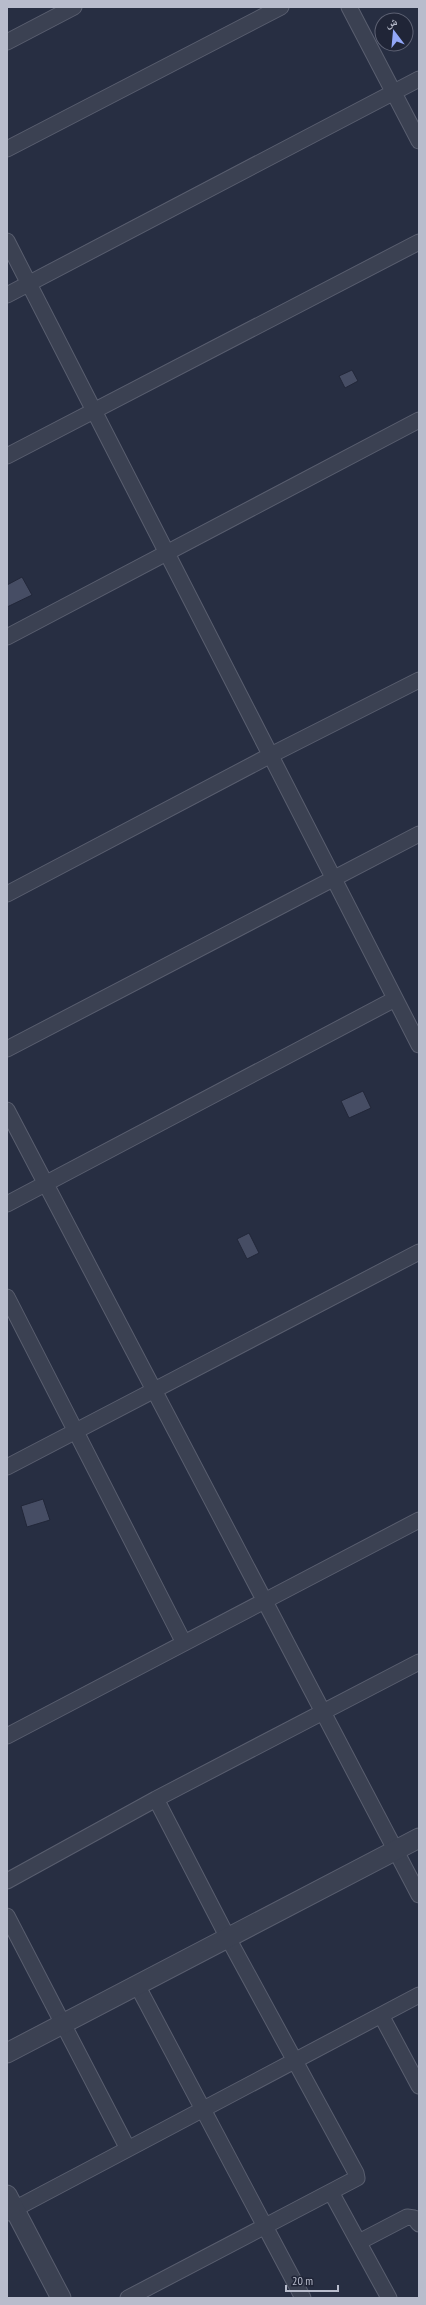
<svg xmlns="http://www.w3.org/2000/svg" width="426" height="2305" viewBox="0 0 426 2305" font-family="'PT Sans Narrow','Noto Naskh Arabic',sans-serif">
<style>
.building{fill:#464d64;stroke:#222739}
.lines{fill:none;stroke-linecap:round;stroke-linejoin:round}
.minor-casing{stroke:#595e6f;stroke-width:17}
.tertiary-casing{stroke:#595e6f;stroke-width:21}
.minor{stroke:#3b4152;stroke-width:15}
.tertiary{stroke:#3b4152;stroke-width:19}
</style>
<rect width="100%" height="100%" fill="#272e42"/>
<!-- building -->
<path class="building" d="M352,370l6,11 -13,7 -6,-12z
M22,577l10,18 -25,12v-22z
M363,1091l8,17 -22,10 -8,-17z
M249,1233l10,20 -12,6 -10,-20z
M43,1499l7,21 -23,7 -6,-21z"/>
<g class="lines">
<!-- minor casing -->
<g class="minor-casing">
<path id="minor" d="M349,7l70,134
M7,42l67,-35
M7,149l274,-142
M7,241l412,804
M7,295l412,-216
M7,456l412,-214
M7,637l412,-217
M7,894l264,-139 148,-75
M7,1049l412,-215
M7,1110l412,785
M7,1204l388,-205
M7,1297l177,346
M7,1467l412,-215
M7,1736l412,-216
M7,1881l149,-82 263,-137
M7,1916l121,233
M137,1985l166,313
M381,2015l38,71
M331,2192l58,106
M7,2213l412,-218
M359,2242l48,-25 7,1 5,6
M128,2298l229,-120 -1,-5 -128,-235 -72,-139"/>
</g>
<!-- tertiary casing -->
<g class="tertiary-casing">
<path id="tertiary" d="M7,2053l412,-215
M7,2195l54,103"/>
</g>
<!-- minor -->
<use href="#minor" class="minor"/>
<!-- tertiary -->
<use href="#tertiary" class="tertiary"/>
</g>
<!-- border -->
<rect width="426" height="2305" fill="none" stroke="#b8bccc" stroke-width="16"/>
<!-- north arrow -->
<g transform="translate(394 32) rotate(344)"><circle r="19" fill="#202537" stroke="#5d6173"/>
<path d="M0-3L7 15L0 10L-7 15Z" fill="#92a7f7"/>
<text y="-6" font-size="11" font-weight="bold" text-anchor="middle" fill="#b8bccc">ش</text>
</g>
<!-- scale -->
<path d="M286 2285v6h52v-6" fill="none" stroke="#b8bccc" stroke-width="2"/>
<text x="292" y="2285" font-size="12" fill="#b8bccc" stroke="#202537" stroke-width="3" paint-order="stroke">20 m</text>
</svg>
